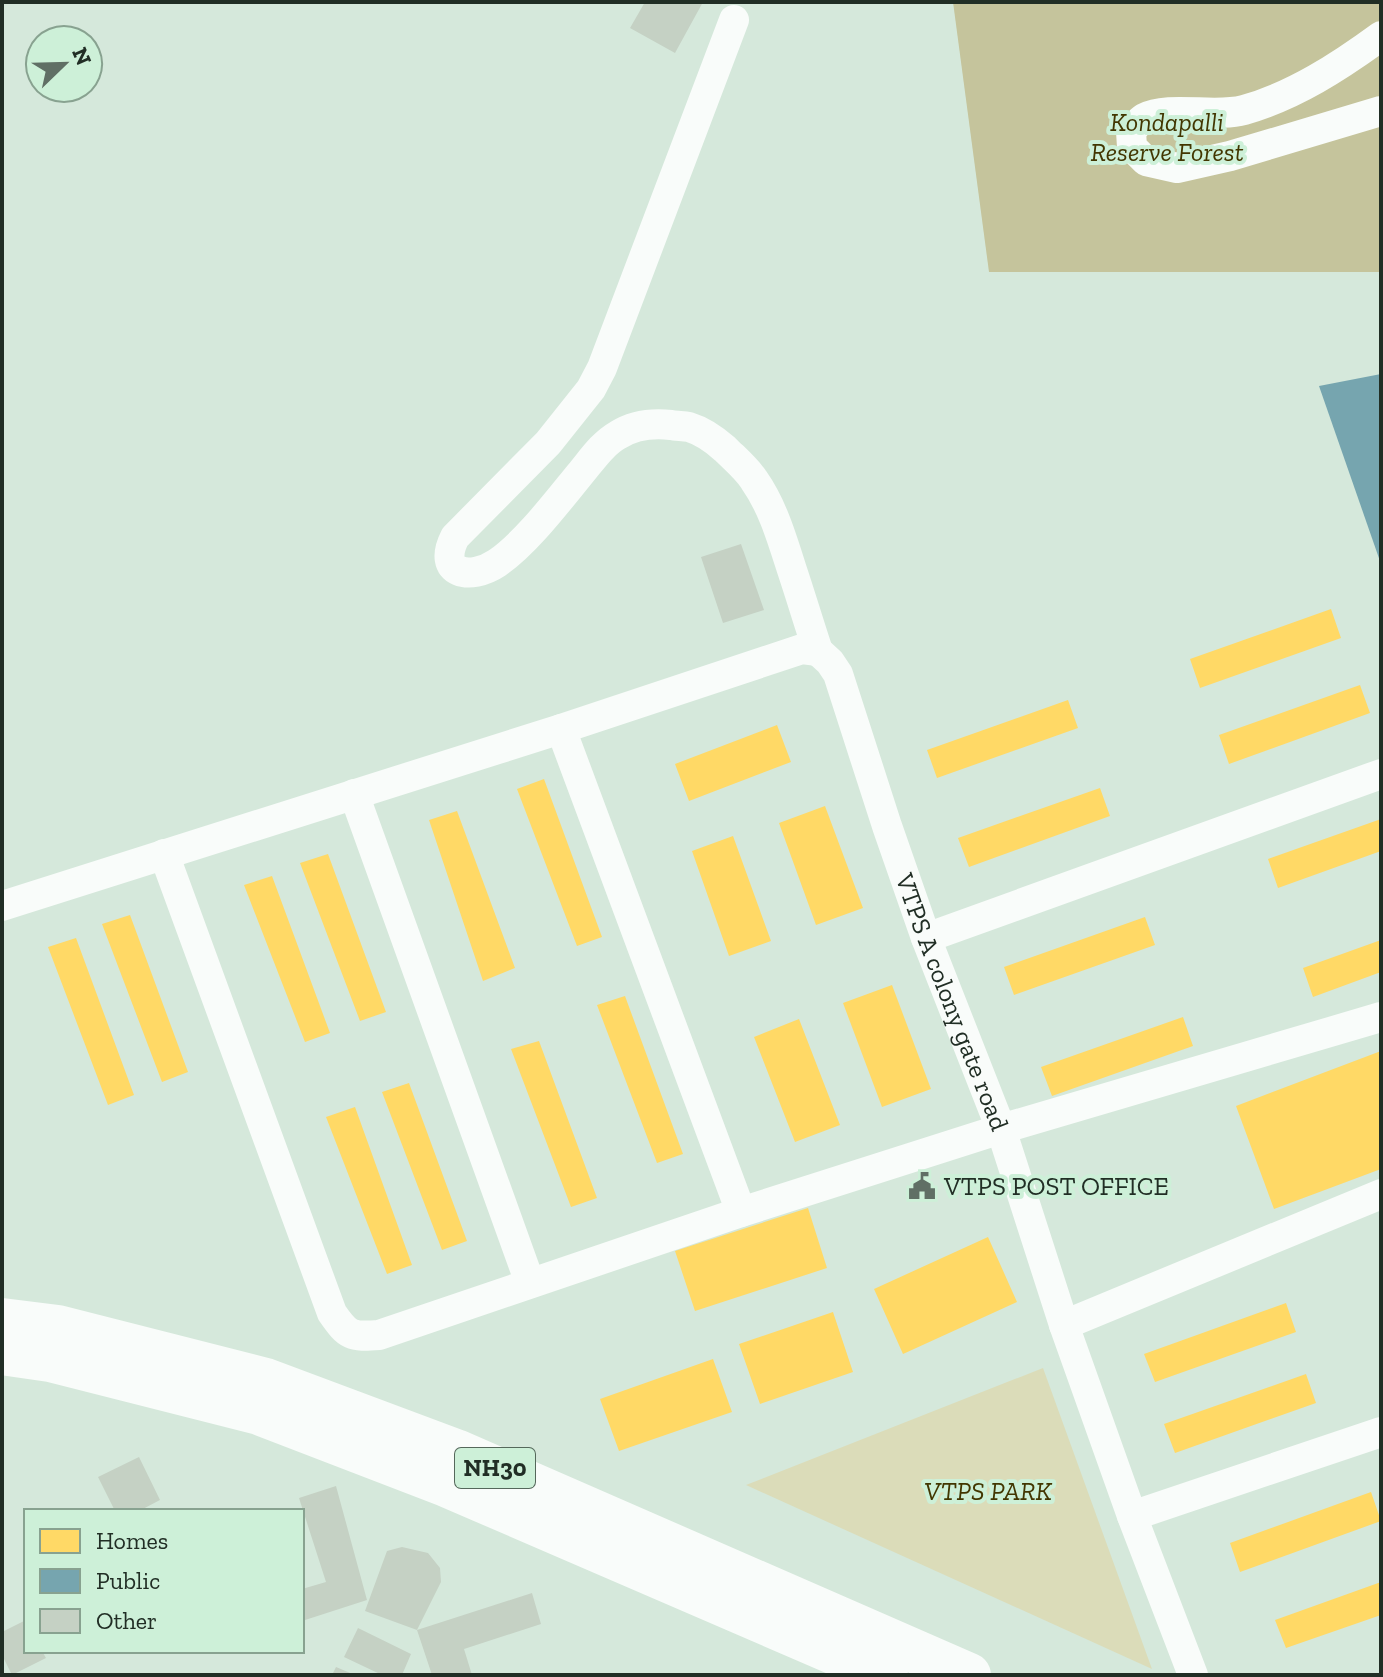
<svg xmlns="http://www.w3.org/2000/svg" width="1383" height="1677" viewBox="0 0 1383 1677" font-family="'Zilla Slab',serif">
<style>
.green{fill:#dbdcb9}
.forest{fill:#c5c49c}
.homes{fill:#ffd966}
.public{fill:#76a5af}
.building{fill:#c5d1c4}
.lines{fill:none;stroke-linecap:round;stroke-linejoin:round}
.minor{stroke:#f9fcfa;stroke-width:30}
.highway{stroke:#f9fcfa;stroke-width:44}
.labels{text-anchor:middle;stroke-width:8;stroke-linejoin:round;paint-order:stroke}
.shield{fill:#cdf0d8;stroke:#55685b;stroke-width:2}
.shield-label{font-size:24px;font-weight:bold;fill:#212e25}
.park-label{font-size:26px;font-style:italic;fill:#423601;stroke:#cdf0d8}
.street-label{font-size:26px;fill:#212e25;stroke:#cdf0d8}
.poi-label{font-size:26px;fill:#212e25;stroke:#cdf0d8;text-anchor:start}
</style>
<rect width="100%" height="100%" fill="#d5e8db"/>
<!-- green -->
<path class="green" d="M1043,1368l109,301 -406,-184z"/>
<!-- forest -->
<path class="forest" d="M953,2h428v270h-392z"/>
<!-- homes -->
<path class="homes" d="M1331,609l10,29 -141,50 -10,-29z
M1360,685l10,28 -141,51 -10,-29z
M1068,700l10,28 -141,50 -10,-28z
M777,725l14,37 -102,39 -14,-37z
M544,779l58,158 -25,9 -60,-157z
M1100,788l10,28 -141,51 -11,-29z
M825,806l38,102 -47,17 -37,-102z
M457,811l58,157 -32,13 -54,-161z
M1381,819v32l-103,37 -10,-29z
M733,836l38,105 -42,15 -37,-105z
M328,854l58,158 -26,9 -60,-158z
M272,876l58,157 -25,9 -61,-157z
M130,915l58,157 -26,10 -60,-158z
M1145,917l10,28 -141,50 -10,-28z
M76,938l58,157 -26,10 -60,-158z
M1381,940v32l-68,25 -10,-29z
M892,985l39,104 -49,18 -39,-104z
M625,996l58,158 -26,9 -60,-158z
M1183,1017l10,29 -141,50 -11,-29z
M799,1019l41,106 -45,17 -41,-105z
M539,1041l58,157 -26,9 -60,-158z
M1381,1051v118l-107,40 -38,-103z
M409,1083l58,158 -25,9 -60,-158z
M355,1107l57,158 -25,9 -61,-157z
M808,1208l19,60 -132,43 -20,-60z
M988,1237l29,65 -114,52 -29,-65z
M1286,1303l10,29 -141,50 -11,-28z
M833,1312l20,60 -93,32 -21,-60z
M713,1359l19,53 -113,39 -19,-52z
M1306,1374l10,29 -141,50 -11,-29z
M1371,1492l10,29 -141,51 -10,-29z
M1381,1582v33l-95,33 -11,-28z"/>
<!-- public -->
<path class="public" d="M1381,374v190l-62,-178z"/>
<!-- building -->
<path class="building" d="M645,2h58l-28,51 -45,-25z
M741,544l23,66 -41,13 -22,-66z
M139,1457l21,43 -21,11h-24l-17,-34z
M336,1486l31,114 -65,21v-32l24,-7 -27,-84z
M402,1547l26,6 12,15 1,14 -24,48 115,-37 9,31 -77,25 8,26h-40l-15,-45 -52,-19 22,-60z
M26,1620v31h16l4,7 -34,17 -10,-20v-23z
M358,1628l53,26 -9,21h-20l-38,-18z
M336,1667l19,8h-23z"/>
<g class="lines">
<!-- minor -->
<g class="minor">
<path d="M734,20l-132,348 -11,21 -43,54 -93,94c-19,37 15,44 42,26 29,-20 60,-61 83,-89 11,-13 22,-30 38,-39 16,-10 35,-12 53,-10 5,1 12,1 18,2 13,4 26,13 36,22 10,10 22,20 29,31 19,27 28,59 38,90 9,27 17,54 26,81"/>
<path d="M1381,36c-41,30 -87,60 -137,74 -29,8 -75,-5 -100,8 -5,3 -9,9 -13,13l1,16 14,14 31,7 53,-12 151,-45"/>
<path id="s1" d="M818,651l12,11 8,12 49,152 39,112 75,191 63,196 68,191 61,159"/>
<path d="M561,729l180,483"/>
<path d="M354,794l176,489"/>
<path d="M164,854l168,459c16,23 19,24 47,22l362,-123 260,-83 380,-112"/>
<path d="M2,906l559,-177 241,-80 16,2"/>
<path d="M926,938l455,-164"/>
<path d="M1064,1325l317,-131"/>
<path d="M1132,1516l249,-84"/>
</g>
<!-- highway -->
<path class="highway" d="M2,1320l56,7 208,53 190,71 513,224
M2,1353l48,7 209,53 187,72 440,190"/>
</g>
<!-- icons -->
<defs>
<g id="civic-bare" transform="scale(2.16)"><path d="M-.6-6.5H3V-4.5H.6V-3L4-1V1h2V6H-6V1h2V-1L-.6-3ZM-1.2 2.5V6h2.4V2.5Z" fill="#606f65" stroke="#cdf0d8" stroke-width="2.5" paint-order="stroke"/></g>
</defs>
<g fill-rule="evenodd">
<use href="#civic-bare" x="922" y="1186"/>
</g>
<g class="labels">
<!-- shield labels -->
<rect class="shield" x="455" y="1448" width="80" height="40" rx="6"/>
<g class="shield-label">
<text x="495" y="1476">NH30</text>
</g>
<!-- park labels -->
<g class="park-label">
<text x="1167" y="131">Kondapalli<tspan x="1167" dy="30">Reserve Forest</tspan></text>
<text x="988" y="1500">VTPS PARK</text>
</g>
<!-- street labels -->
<g class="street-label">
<text dy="9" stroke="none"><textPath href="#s1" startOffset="378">VTPS A colony gate road</textPath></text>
</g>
<!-- poi labels -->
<g class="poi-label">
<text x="944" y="1195">VTPS POST OFFICE</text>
</g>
</g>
<!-- border -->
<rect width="1383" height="1677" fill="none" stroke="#212e25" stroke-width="8"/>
<!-- legend -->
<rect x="24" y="1509" width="280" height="144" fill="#cdf0d8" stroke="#88a290" stroke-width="2"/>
<rect x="40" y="1529" width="40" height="24" fill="#ffd966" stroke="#88a290" stroke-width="2"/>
<text x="96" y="1549" font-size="24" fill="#212e25">Homes</text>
<rect x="40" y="1569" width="40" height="24" fill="#76a5af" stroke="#88a290" stroke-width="2"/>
<text x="96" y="1589" font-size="24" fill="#212e25">Public</text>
<rect x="40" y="1609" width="40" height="24" fill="#c5d1c4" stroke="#88a290" stroke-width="2"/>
<text x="96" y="1629" font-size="24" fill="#212e25">Other</text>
<!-- north arrow -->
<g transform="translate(64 64) rotate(67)"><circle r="38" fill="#cdf0d8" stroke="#88a290" stroke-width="2"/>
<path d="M0-6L14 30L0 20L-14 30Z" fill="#606f65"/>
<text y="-12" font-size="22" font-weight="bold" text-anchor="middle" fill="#212e25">N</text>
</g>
</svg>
